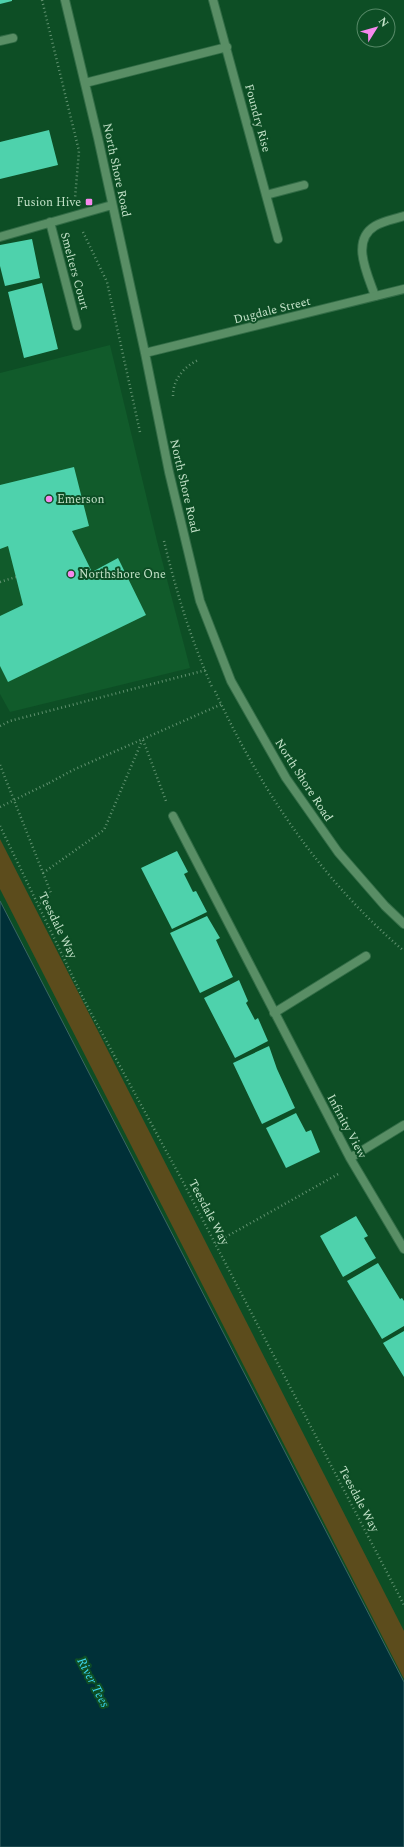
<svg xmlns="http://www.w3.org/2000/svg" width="404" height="1847" viewBox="0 0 404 1847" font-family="Spectral,serif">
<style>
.built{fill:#115b2b}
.green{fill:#5c4c1c}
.water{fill:#003038;stroke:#3b6564}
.building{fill:#4ed2ac}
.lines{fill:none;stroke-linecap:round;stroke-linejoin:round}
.lane-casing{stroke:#326c46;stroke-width:10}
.street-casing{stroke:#326c46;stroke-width:10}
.path{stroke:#619270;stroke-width:2.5;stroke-dasharray:1 3;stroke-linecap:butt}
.lane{stroke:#598e65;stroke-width:8}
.street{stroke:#598e65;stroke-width:8}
.path-bridge{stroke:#619270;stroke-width:2.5;stroke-dasharray:1 3;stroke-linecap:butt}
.poi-dot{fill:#f688ed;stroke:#0d4e25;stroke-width:1.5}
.labels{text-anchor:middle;stroke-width:4;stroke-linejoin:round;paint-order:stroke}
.street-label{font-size:12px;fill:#c4e2c9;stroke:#0d4e25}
.poi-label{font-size:12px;fill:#c4e2c9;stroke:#0d4e25;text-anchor:start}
.water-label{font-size:13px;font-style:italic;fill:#3cd5ed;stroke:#0d4e25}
</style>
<rect width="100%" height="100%" fill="#0d4e25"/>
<!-- built -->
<path class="built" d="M110,345l47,196 33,127 -180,44 -10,-18v-321z"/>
<!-- green -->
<path class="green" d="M0,839l404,792v48l-404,-790z"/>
<!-- water -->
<path class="water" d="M0,901l404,781v165h-404z"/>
<!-- building -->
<path class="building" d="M0,0h12v1l-12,3z
M49,130l9,35 -58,14v-37z
M32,239l8,39 -35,8 -5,-20v-21z
M42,283l16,66 -34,9 -16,-66z
M74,467l15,59 -17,5 20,41 26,-14 28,57 -138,67 -8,-16v-50l23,-11 -15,-59 -8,3v-64z
M177,851l11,21 -4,2 9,18 3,-1 11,21 -35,17 -31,-61z
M207,916l13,22 -4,2 17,37 -33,16 -30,-60z
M239,980l9,21 -2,2 9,17 3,-2 10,23 -33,17 -31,-60z
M269,1046l8,23 18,39 -33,16 -29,-61z
M296,1113l10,19 5,-2 9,22 -34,16 -20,-40z
M356,1216l12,20 -4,2 12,20 -33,19 -23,-41z
M378,1263l22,36 2,-1 2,3v25l-22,13 -35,-58z
M404,1331v46l-21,-34z"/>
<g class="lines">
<!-- lane casing -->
<g class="lane-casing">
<path id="lane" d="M375,296c-7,-21 -25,-55 0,-70 8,-5 20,-7 29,-10"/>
</g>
<!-- street casing -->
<g class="street-casing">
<path id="street" d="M65,0l33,138 47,215 24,119 31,129 31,80 55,97 52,74 47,54 19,18
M213,0l65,239
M0,41l13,-3
M85,83l142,-36
M266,195l38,-10
M50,222l27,104
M0,237l112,-32
M145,353l259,-64
M173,816l177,342 54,91
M274,1013l92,-57
M350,1158l54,-33"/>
</g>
<!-- path -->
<path class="path" d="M42,0l37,151 -4,47
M83,232l24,50 33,150
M173,396c0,-17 11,-29 25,-36
M164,541c12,50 27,99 48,146
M0,582l16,-5
M215,691c45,98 107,190 189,260
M0,726l10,-5 196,-51
M143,740l23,61
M0,765l51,128 -12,12
M49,783l24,-13 149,-66
M0,826l84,174 99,182 221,423
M43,873l61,-43 38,-89
M215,1243l125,-70"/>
<!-- lane -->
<use href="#lane" class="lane"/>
<!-- street -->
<use href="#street" class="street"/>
<!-- path-bridge -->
<path class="path-bridge" d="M0,807l49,-24"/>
</g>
<!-- markers -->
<g class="poi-dot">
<rect x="85" y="198" width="8" height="8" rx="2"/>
<circle cx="49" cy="499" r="4"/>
<circle cx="71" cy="574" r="4"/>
</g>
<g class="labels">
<!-- street labels -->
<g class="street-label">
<text transform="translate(258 118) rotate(75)" y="4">Foundry Rise</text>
<text transform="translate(117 170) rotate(78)" y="4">North Shore Road</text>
<text transform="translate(75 271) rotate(75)" y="4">Smelters Court</text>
<text transform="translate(272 310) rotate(-14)" y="4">Dugdale Street</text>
<text transform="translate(185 486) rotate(77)" y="4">North Shore Road</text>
<text transform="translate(304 780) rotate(57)" y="4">North Shore Road</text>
<text transform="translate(58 925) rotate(64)" y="4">Teesdale Way</text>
<text transform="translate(347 1126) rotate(62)" y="4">Infinity View</text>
<text transform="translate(209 1212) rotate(62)" y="4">Teesdale Way</text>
<text transform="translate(359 1499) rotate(62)" y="4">Teesdale Way</text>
</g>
<!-- poi labels -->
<g class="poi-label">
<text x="81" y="206" text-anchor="end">Fusion Hive</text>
<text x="57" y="503">Emerson</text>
<text x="79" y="578">Northshore One</text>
</g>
<!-- water labels -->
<g class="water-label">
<text transform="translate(94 1682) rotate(62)" y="5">River Tees</text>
</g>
</g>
<!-- north arrow -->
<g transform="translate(376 28) rotate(53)"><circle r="19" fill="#0d4e25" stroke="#568967"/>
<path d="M0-3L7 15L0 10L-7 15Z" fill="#f688ed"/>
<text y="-6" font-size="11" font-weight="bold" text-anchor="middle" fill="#c4e2c9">N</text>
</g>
</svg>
